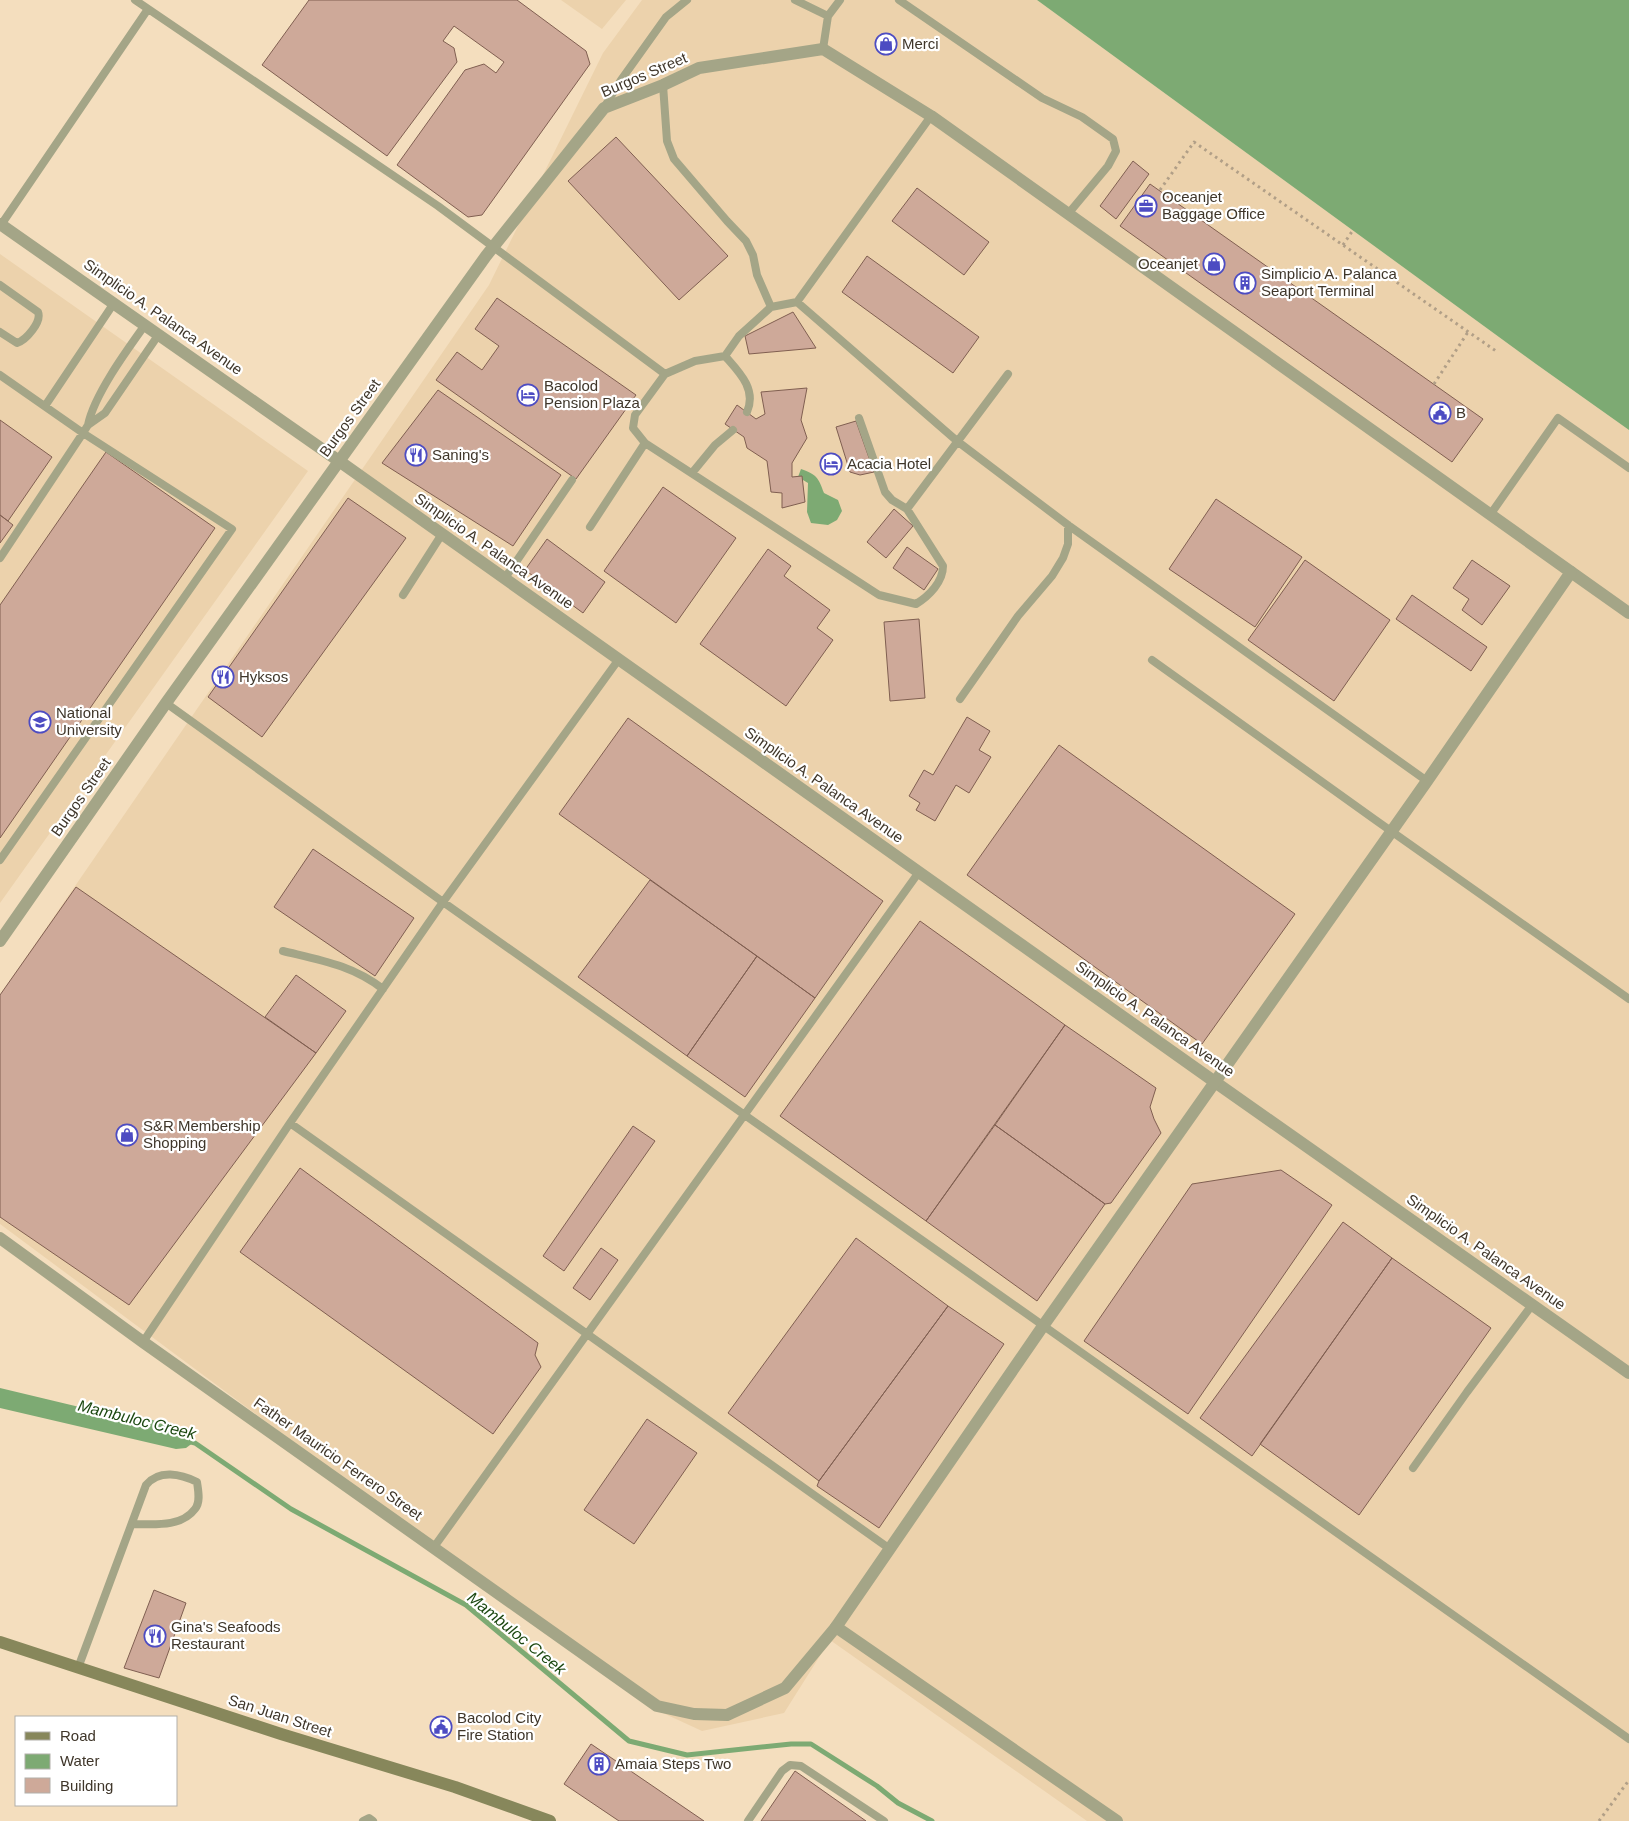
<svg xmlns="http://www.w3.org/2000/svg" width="1629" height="1821" viewBox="0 0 1629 1821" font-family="Helvetica,sans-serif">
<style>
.built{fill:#ecd2ac}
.water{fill:#7daa73}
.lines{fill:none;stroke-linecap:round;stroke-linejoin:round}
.stream{stroke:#7daa73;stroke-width:5}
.building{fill:#cea999;stroke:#805f51}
.path{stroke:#b19f87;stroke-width:3;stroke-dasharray:2.5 4;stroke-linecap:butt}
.service{stroke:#a4a587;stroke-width:8}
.minor{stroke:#a4a587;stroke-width:12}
.tertiary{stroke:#a4a587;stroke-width:12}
.secondary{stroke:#87875b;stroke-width:12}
.labels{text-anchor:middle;stroke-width:4.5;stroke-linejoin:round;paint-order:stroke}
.poi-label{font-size:15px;fill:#3f362a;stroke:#fff;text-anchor:start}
.street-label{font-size:15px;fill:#3f362a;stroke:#fff}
.water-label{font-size:16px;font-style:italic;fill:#1c4811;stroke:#fff}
</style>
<rect width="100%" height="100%" fill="#f4debe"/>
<!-- built -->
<path class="built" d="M561,0h65l-24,29z
M642,0h395l499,364 93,66v1391h-542l-257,-181 -46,73 -82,18 -52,-24 -650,-483v-229l489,-710 114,-232z
M0,254l308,217 -308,432z"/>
<!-- water -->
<path class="water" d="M1037,0h592v430l-93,-66z
M801,469c16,6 17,8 23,24l14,7 4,11 -5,9 -9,5 -17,-2 -4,-11 1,-29 -10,-6z
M0,1388l117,28 36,4 38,17 3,5 -8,6 -10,1 -176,-41z"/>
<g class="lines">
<!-- stream -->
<path class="stream" d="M187,1441l8,2 96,66 175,96 163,136 58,14 104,-11h20l66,42 21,17 34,18"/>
</g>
<!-- building -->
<path class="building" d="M309,0h208l69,51 4,13 -108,151 -14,2 -71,-52 68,-95 19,-6 12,9 8,-11 -50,-36 -11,15 11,7 3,14 -70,94 -125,-91z
M616,137l112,119 -49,44 -111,-119z
M1133,161l16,13 -33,45 -16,-13z
M1150,184l333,235 -31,43 -332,-236z
M917,188l72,54 -25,33 -72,-54z
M867,256l112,81 -26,36 -111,-81z
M497,298l139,97 -60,84 -140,-99 21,-28 25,18 17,-24 -24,-17z
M793,312l23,36 -67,6 -4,-18z
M807,388l-6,32 6,18 -15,25v14l10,-1 3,26 -23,6v-15l-11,-1 -4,-31 -20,-13 -3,-11 -19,-13 12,-19 19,14 9,-5 -4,-22z
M438,390l123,85 -48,71 -131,-83z
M0,420l52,37 -44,64 -8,-6z
M856,421l18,51 -14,3 -10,-3 -14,-45z
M106,452l109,76 -215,310v-233z
M663,487l73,51 -60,85 -72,-52z
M348,498l58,40 -144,199 -54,-40z
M1216,499l86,58 -47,70 -86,-58z
M894,509l19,17 -27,32 -19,-16z
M0,515l13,10 -13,18z
M547,539l58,43 -22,31 -58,-43z
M907,547l31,22 -14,21 -31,-22z
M768,549l23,17 -7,10 46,34 -13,18 16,12 -47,66 -86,-62z
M1305,560l85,60 -56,81 -86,-61z
M1472,560l38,26 -28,39 -20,-15 7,-11 -16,-11z
M1412,595l75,52 -16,24 -75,-52z
M919,619l6,79 -35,3 -6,-79z
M967,717l23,14 -11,19 12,7 -22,36 -13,-8 -21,36 -19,-11 4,-7 -11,-7 15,-26 9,5z
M628,718l255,183 -68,97 -256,-184z
M1059,745l236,169 -93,130 -235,-169z
M313,849l101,69 -39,58 -101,-69z
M650,880l107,76 -70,100 -109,-79z
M76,887l240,166 -187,252 -129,-88v-222z
M920,921l145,104 -139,196 -146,-105z
M757,956l58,42 -70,99 -58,-41z
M296,975l50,36 -30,42 -51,-36z
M1065,1025l91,63 -6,19 4,12 7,14 -50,70 -6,1 -110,-79z
M995,1125l110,79 -68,97 -111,-80z
M633,1126l22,15 -91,130 -21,-15z
M300,1168l238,175 -3,12 6,12 -48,67 -253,-182z
M1281,1170l51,35 -144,209 -104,-73 108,-157z
M1343,1222l49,36 -140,198 -52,-38z
M856,1238l92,68 -129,175 -91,-68z
M601,1248l17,12 -28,40 -17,-12z
M1392,1258l99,70 -132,187 -99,-71z
M948,1306l56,38 -125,184 -62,-42 2,-5z
M647,1419l50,34 -63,91 -50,-34z
M154,1590l32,13 -27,75 -35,-10z
M591,1744l113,77h-85l-55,-37z
M795,1771l71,50h-105z"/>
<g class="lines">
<!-- path -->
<path class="path" d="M1160,190l34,-48 302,209
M1343,245l10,-15
M1434,384l34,-52
M1599,1821l30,-41"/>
<!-- service -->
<path class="service" d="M135,0l303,206 227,168 -30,41 -2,13 12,15 -55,84
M795,0l33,16
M899,0l143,98 40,19 31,22 3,12 -8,15 -40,48
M823,49l5,-33 12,-16
M663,85l4,56 7,18 53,62 19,20 7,14 4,20 14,32
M605,106l16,-26 45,-63 21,-17
M1,225l147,-216
M0,285l38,27c4,10 -12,28 -21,31l-17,-11
M797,302l134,-186
M725,356c14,16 32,33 22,56
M665,374l30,-13 30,-5 14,-20 32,-29 26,-5 160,139 111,84 359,256
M0,375l83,58 149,96 -232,331
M45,406l69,-103
M859,418l26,74 7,8 15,9 101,-135
M88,425c6,-30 39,-75 57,-100
M645,443l234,152 37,9c13,-8 27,-22 27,-38l-36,-57
M692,473l23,-28 18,-15
M1490,515l68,-97 71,50
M0,558l83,-125 5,-8 17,-12 54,-79
M505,578l67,-98
M403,595l39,-61
M1152,660l222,159 255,180
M960,699l58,-83 34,-40 11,-18 5,-14v-19
M166,703l277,199 1186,837
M283,951c37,9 69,14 100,38
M290,1123l600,426
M143,1342l147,-219 153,-221 176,-243
M1413,1468l54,-76 65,-87
M434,1547l485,-675
M78,1668l68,-183c13,-16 35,-11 51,-3 1,8 4,20 -2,27 -14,19 -43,15 -63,15
M363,1821l6,-3 4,3
M748,1821l34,-50 8,-6 11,1 83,55"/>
<!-- minor -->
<path class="minor" d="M339,461l876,621 414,291
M1571,572l58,41
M836,1627l281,194"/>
<!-- tertiary -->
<path class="tertiary" d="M0,224l339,237
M0,941l166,-238 320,-447 118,-148 59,-23 36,-17 124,-19 108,67 640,456 -144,209 -384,545 -207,301 -51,61 -58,27 -33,-1 -37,-8 -514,-364 -143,-104"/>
<!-- secondary -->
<path class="secondary" d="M0,1642l281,92 174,53 95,34"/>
</g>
<!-- icons -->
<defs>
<g id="shop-ring" transform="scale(1.125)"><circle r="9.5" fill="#fff" stroke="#4d4cc2" stroke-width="1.5"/><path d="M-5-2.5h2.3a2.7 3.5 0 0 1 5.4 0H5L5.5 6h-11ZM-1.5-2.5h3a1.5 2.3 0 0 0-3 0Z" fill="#4d4cc2"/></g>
<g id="office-ring" transform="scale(1.125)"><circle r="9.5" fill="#fff" stroke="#4d4cc2" stroke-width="1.5"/><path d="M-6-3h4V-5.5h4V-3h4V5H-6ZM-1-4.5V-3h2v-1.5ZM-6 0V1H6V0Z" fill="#4d4cc2"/></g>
<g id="building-ring" transform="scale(1.125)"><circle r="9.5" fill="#fff" stroke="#4d4cc2" stroke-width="1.5"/><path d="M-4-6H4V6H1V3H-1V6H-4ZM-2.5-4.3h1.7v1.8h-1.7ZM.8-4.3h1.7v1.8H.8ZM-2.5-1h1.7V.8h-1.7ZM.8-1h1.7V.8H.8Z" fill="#4d4cc2"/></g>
<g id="hotel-ring" transform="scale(1.125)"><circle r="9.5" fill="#fff" stroke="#4d4cc2" stroke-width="1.5"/><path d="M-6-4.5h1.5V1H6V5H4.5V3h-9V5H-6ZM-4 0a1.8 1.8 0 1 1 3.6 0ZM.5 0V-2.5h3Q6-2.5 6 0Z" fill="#4d4cc2"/></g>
<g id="civic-ring" transform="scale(1.125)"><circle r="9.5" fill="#fff" stroke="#4d4cc2" stroke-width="1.5"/><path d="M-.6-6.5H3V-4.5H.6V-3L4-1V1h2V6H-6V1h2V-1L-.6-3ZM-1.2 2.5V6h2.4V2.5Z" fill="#4d4cc2"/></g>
<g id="restaurant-ring" transform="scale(1.125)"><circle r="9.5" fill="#fff" stroke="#4d4cc2" stroke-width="1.5"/><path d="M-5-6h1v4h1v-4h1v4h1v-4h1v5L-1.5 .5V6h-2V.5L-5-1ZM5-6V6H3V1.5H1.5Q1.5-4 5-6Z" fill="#4d4cc2"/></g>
<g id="university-ring" transform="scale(1.125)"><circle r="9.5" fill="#fff" stroke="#4d4cc2" stroke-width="1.5"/><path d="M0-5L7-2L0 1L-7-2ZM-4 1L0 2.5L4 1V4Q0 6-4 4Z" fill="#4d4cc2"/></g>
</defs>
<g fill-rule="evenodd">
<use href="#shop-ring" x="886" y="44"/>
<use href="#office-ring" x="1146" y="206"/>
<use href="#shop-ring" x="1214" y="264"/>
<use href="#building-ring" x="1245" y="283"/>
<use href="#hotel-ring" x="528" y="395"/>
<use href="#civic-ring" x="1440" y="413"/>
<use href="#restaurant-ring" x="416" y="455"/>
<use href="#hotel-ring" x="831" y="464"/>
<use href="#restaurant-ring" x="223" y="677"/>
<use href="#university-ring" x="40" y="722"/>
<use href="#shop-ring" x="127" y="1135"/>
<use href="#restaurant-ring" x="155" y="1636"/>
<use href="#civic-ring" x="441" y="1727"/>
<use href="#building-ring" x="599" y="1764"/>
</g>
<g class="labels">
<!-- poi labels -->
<g class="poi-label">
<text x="902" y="49">Merci</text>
<text x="1162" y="202">Oceanjet<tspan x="1162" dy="17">Baggage Office</tspan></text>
<text x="1198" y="269" text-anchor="end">Oceanjet</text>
<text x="1261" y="279">Simplicio A. Palanca<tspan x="1261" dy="17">Seaport Terminal</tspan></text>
<text x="544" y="391">Bacolod<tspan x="544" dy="17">Pension Plaza</tspan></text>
<text x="1456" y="418">B</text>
<text x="432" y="460">Saning's</text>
<text x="847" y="469">Acacia Hotel</text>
<text x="239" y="682">Hyksos</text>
<text x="56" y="718">National<tspan x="56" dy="17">University</tspan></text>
<text x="143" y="1131">S&amp;R Membership<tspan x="143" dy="17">Shopping</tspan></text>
<text x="171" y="1632">Gina's Seafoods<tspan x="171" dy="17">Restaurant</tspan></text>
<text x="457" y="1723">Bacolod City<tspan x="457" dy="17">Fire Station</tspan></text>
<text x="615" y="1769">Amaia Steps Two</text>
</g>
<!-- street labels -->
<g class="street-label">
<text transform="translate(644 75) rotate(-23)" y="5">Burgos Street</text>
<text transform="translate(163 317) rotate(35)" y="5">Simplicio A. Palanca Avenue</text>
<text transform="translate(350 418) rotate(-54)" y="5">Burgos Street</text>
<text transform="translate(494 551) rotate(35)" y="5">Simplicio A. Palanca Avenue</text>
<text transform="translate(824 785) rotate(35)" y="5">Simplicio A. Palanca Avenue</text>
<text transform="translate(81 797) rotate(-55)" y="5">Burgos Street</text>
<text transform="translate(1155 1019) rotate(35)" y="5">Simplicio A. Palanca Avenue</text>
<text transform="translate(1486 1252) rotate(35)" y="5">Simplicio A. Palanca Avenue</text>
<text transform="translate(338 1459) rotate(35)" y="5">Father Mauricio Ferrero Street</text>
<text transform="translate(280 1716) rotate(18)" y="5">San Juan Street</text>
</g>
<!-- water labels -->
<g class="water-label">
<text transform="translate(137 1419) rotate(14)" y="6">Mambuloc Creek</text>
<text transform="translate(517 1633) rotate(39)" y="6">Mambuloc Creek</text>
</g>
</g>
<!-- legend -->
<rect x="15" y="1716" width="162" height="90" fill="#ffffff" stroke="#b2afaa"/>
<rect x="25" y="1732" width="25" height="8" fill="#87875b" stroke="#b2afaa"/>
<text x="60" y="1741" font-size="15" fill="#3f362a">Road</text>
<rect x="25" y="1754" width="25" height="15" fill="#7daa73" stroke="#b2afaa"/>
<text x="60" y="1766" font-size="15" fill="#3f362a">Water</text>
<rect x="25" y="1778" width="25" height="15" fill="#cea999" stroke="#b2afaa"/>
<text x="60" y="1791" font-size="15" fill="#3f362a">Building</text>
</svg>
